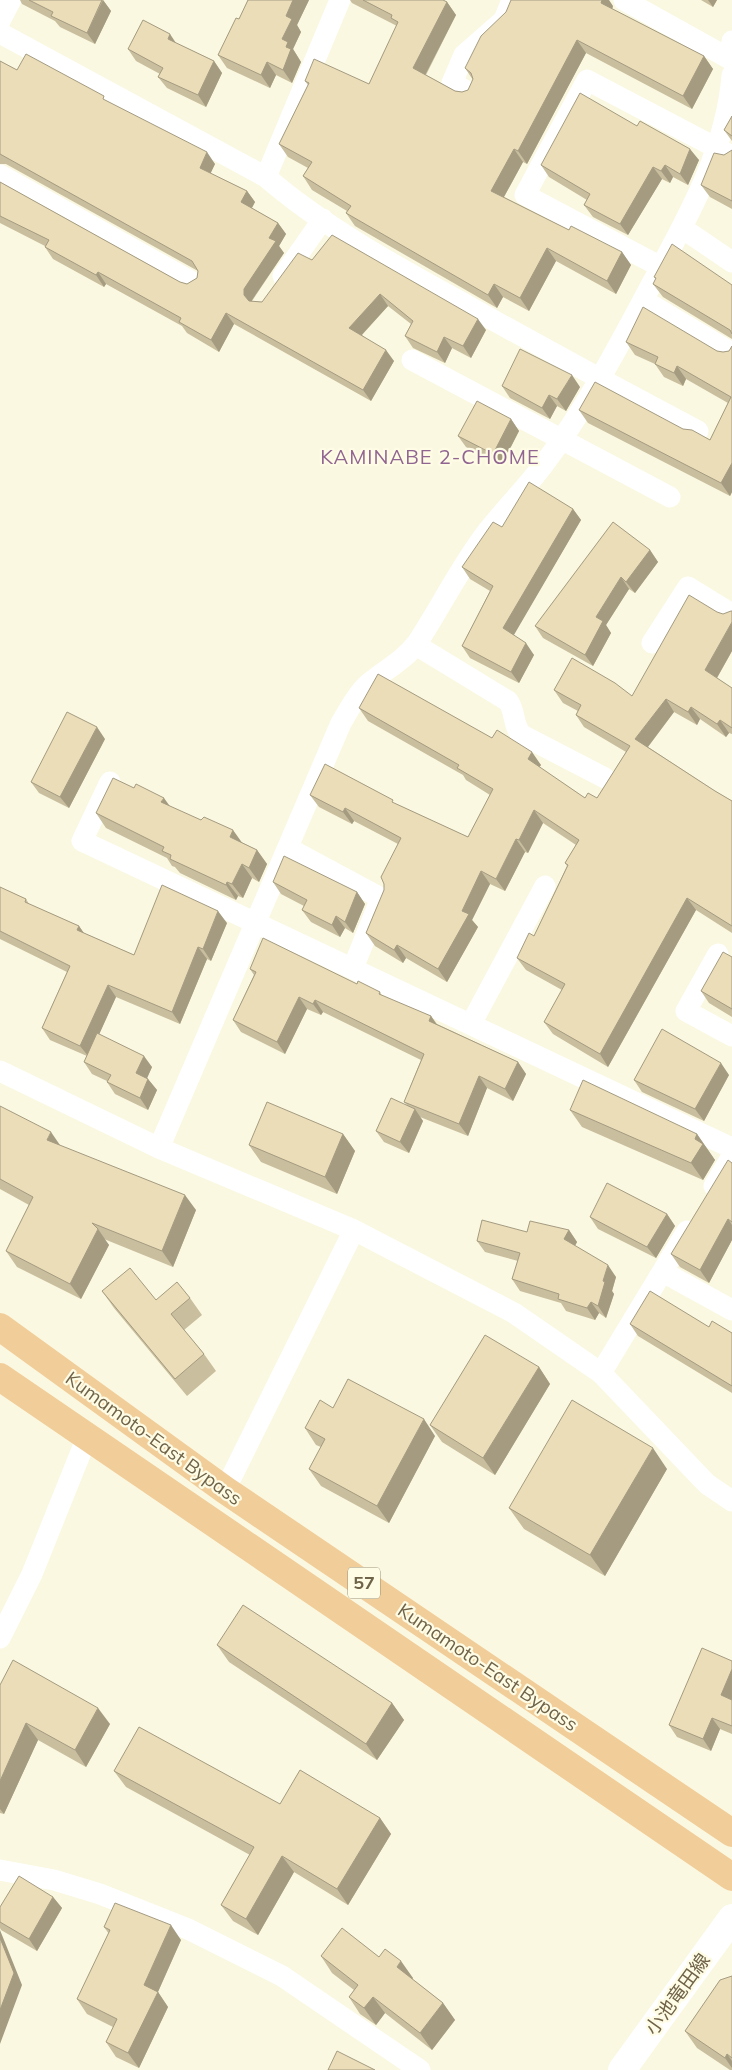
<svg xmlns="http://www.w3.org/2000/svg" width="732" height="2070" viewBox="0 0 732 2070" font-family="Mulish,'Noto Sans JP',sans-serif">
<style>
.lines{fill:none;stroke-linecap:round;stroke-linejoin:round}
.street{stroke:#fff;stroke-width:21}
.secondary{stroke:#fff;stroke-width:28}
.highway{stroke:#f1cd9a;stroke-width:28}
.wall{fill:#c9be9e}
.shaded-wall{fill:#a49b81}
.building{fill:#eaddb8;stroke:#a49b81}
.labels{text-anchor:middle;stroke-width:4.5;stroke-linejoin:round;paint-order:stroke}
.shield{fill:#fefce5;stroke:#9a9178;stroke-width:1}
.shield-label{font-size:18px;font-weight:bold;fill:#6f6349}
.street-label{font-size:19px;fill:#6f6349;stroke:#fefce5}
.neighbourhood-label{font-size:20px;letter-spacing:1px;fill:#916592;stroke:#fefce5}
</style>
<rect width="100%" height="100%" fill="#faf8e0"/>
<g class="lines">
<!-- street -->
<path class="street" d="M624,0l108,60
M0,21l11,-21
M0,33l266,144c55,48 131,90 195,125 78,44 157,87 237,129
M732,41v7
M470,93l-18,-10 12,-28 40,-35 8,-20
M0,175l194,108
M266,177l74,-177
M682,228l50,34
M661,267l-136,-72 62,-115 145,76
M283,276l40,-57
M643,300l89,53
M412,360l258,137
M652,643l36,-56 44,27
M416,645l92,56c8,10 4,25 14,34l83,43
M110,782l-28,59 650,307
M288,848l93,50 -28,70
M718,954l-32,57 46,25
M471,1024l74,-138
M0,1071l159,77 195,82 160,83 87,60 86,-142
M159,1148l182,-425c8,-13 15,-28 26,-38 16,-14 37,-24 50,-42 24,-36 43,-76 70,-111 18,-23 39,-44 57,-68 41,-54 73,-115 105,-175 36,-67 77,-136 83,-214
M714,1186l18,-30
M663,1272l69,38
M601,1373l106,111 25,17
M225,1490l129,-260
M0,1638l32,-64 55,-137
M0,1870l54,10 46,14 88,35 94,47 138,94"/>
<!-- secondary -->
<path class="secondary" d="M622,2070l110,-152"/>
<!-- highway -->
<path class="highway" d="M0,1327l225,163 507,343
M0,1377l732,500"/>
</g>
<!-- wall -->
<path class="wall" d="M20,0h83l8,11 -16,33 -35,-17 -5,-6 -33,-17z
M248,0h61l-12,25 4,7 -8,17 8,13 -9,21 -16,-8 -6,13 -43,-20 -9,-13 21,-36z
M350,0h93l4,2 9,13 -30,60 29,16 7,1 6,-2 5,-10 -8,-12 148,-62 -1,3 92,47 9,13 -21,40 -106,-56 -59,111 -4,-2 -19,35 65,33 53,22 9,13 -15,29 -60,-33 -27,50 -26,-14 -6,11 -142,-82 -9,-13 1,-2 -35,-21 -9,-14 5,-8 -20,-11 -9,-13 29,-59 -3,-4 64,3 28,-58 -45,-23z
M701,0h16l-4,7z
M176,43l38,18 8,12 -16,34 -39,-19 -9,-11 2,-3 -24,-13 -8,-12z
M0,61l17,9 90,31 108,63 -5,9 37,18 8,11 -3,6 26,15 8,11 -7,12 5,7 -32,48 10,1 50,-42 174,70 -15,28 -19,-10 -7,15 -32,-15 -8,-12 6,-12 -23,-18 -26,29 32,26 -23,40 -137,-77 -15,28 -32,-19 -5,-7 -76,-42 -2,3 -51,-28 -8,-12v-1l-45,-23v-41l180,100 7,2 10,-6 1,-7 -192,-107h-6z
M732,116v25l-8,-11z
M637,126l62,34 -11,25 -15,-8 -3,6 -8,-4 -34,56 -35,-18 -9,-12 3,-5 -38,-23 -8,-12z
M732,150v59l-22,-12 -9,-12 23,-30z
M654,277l78,8v54l-69,-42 -10,-13 3,-5z
M626,342l91,9 6,1 6,-1 3,-5v146l-2,4 -142,-73 -9,-13 104,19 27,11 18,-37 -42,-24 -3,7 -19,-9 -9,-13 -20,-9z
M502,386l78,1 -14,24 -9,-5 -7,13 -40,-21z
M511,419l8,12 -18,35 -35,-19 -8,-11z
M573,509l8,11 -68,115 21,20 -15,28 -49,-25 -8,-12 28,-55 -20,-12 -8,-12 40,-40z
M650,550l8,12 -23,31 -6,-4 -23,36 5,8 -18,33 -50,-28 -8,-12z
M732,651l-15,27 15,10v46l-3,-1 -3,4 -26,-18 -3,6 -23,-13 -26,35 67,44 17,10v132l-36,-23 -88,157 -55,-33 -9,-12 18,-32 -36,-20 -9,-12 17,-22 33,-70 -2,-3 11,-18 -33,-22 -15,30 -3,-1 -20,39 -15,-7 -18,36 6,7 -31,55 -41,-24 -3,5 -28,-17 -9,-13 18,-43 14,-46 -44,-23 -2,3 -33,-17 -9,-12 86,9 72,33 22,-42 -24,-15 -3,-5 -95,-54 -9,-13 133,30 49,27 -2,2 46,31h12l29,-46 -42,-25 -8,-12 2,-4 -15,-8 -9,-13 78,6z
M105,739l-36,69 -30,-15 -8,-11z
M169,806l88,44 10,14 -8,18 -7,-4 -9,20 -5,-2 -2,4 -56,-27 -5,-6 -3,-1 -5,-8 -61,-30 -10,-15z
M273,882l84,10 8,12 -12,29 -8,-5 -5,9 -29,-15 -9,-12 2,-4 -23,-12z
M0,887l26,12 3,5 50,22 5,7 50,22 93,-32 -16,38 -4,-2 -27,65 -64,-27 -17,37 53,33 -5,11 10,12 -9,20 -33,-16 -8,-12v-1l-15,-7 -8,-12 3,-6 -37,-16 -8,-12 25,-56 -67,-33z
M732,957v60l-23,-14 -8,-12z
M250,969l107,15 23,8 2,4 49,20 6,8 81,38 8,12 -13,27 -26,-13 -19,48 -48,-19 3,4 -14,32 -25,-11 -8,-11 31,-26 -3,-3 17,-42 -98,-48 -2,3 -14,-6 -22,45 -44,-22 -8,-12 21,-45z
M729,1075l-25,46 -62,-29 -8,-12z
M0,1106l59,39 137,65 -23,57 -69,-28 5,6 -28,54 -64,-32 -11,-16 23,-46 -29,-16z
M570,1110l127,24 18,26 -12,20 -121,-53z
M343,1134l12,17 -18,43 -76,-32 -12,-17z
M732,1163v77l-23,43 -29,-16 -9,-13z
M667,1214l8,12 -19,32 -58,-29 -8,-12z
M569,1230l8,12 -2,4 41,31 -4,14 2,3 -8,24 -7,-5 -4,7 -29,-9 -5,-8 -41,-12 -8,-12 6,-18 -33,-9 -8,-11 50,-9z
M102,1291l54,9 34,-2 12,17 -18,15 20,24 12,17 -29,25 -73,-88z
M630,1324l79,3 23,6v60l-94,-57z
M539,1367l11,17 -55,91 -53,-33 -12,-17z
M305,1428l130,8 -46,87 -68,-37 -12,-17 12,-22 -5,-2z
M667,1469l-62,107 -81,-47 -15,-21z
M217,1645l175,58 12,17 -27,40 -148,-98z
M732,1661v73l-12,-5 -9,22 -34,-14 -8,-12z
M0,1685l110,39 -24,43 -48,-27 -34,74 -4,-1z
M114,1771l166,33 100,14 11,16 -43,71 -54,-33 -36,63 -25,-14 -12,-16 29,-50 -124,-68z
M53,1897l9,11 -25,43 -36,-21 -1,-2v-6z
M104,1927l77,13 -23,52 10,15 -29,61 -23,-11 -10,-15 7,-15 -26,-13 -10,-15 32,-65z
M321,1956l58,1 34,21 -1,1 31,24 12,17 -23,30 -47,-37 -9,12 -16,-11 -11,-17 5,-7 -22,-17z
M732,1976v94h-2l-33,-22 -12,-17z"/>
<!-- shaded-wall -->
<path class="shaded-wall" d="M103,0l8,11 -16,33 -8,-11z
M293,0h16l-12,25 4,7 -8,17 8,13 -9,21 -9,-13 -1,-31 4,-23z
M602,0h7l4,6 -3,10 -9,-13z
M708,0h9l-4,7z
M447,2l9,13 -34,66 -9,-13z
M170,34l8,12 -10,-7z
M577,40l9,13 -59,111 -9,-13z
M704,56l9,13 -21,40 -9,-13z
M214,61l8,12 -16,34 -8,-12z
M267,62l9,13 -6,13 -9,-13z
M514,149l9,13 -23,42 -9,-13z
M690,149l9,11 -11,25 -8,-11z
M207,152l8,12 -7,15 -8,-11z
M665,165l8,12 -3,6 -9,-12z
M653,167l9,12 -34,56 -8,-11z
M247,191l8,11 -6,11 -8,-11z
M278,223l8,11 -7,12 5,7 -32,47v7l-8,-12v-6l25,-51z
M547,248l9,13 -27,50 -9,-13z
M622,252l9,13 -15,29 -9,-13z
M98,272l8,12 -2,3 -8,-12z
M494,284l9,13 -6,11 -9,-13z
M380,294l8,12 -31,34 -8,-12z
M226,313l8,11 -15,28 -8,-12z
M478,319l8,11 -15,28 -8,-12z
M444,337l8,11 -7,15 -8,-11z
M386,350l8,11 -23,40 -8,-11z
M677,366l9,13 -3,7 -9,-13z
M572,375l8,12 -14,24 -9,-12z
M549,395l8,11 -7,13 -8,-11z
M511,419l8,12 -18,35 -8,-12z
M732,463v29l-2,4 -9,-13z
M573,509l8,11 -70,120 -8,-12z
M650,550l8,12 -23,31 -9,-11z
M621,577l8,12 -23,36 5,8 -18,33 -8,-11 11,-38z
M732,622v29l-18,32 -9,-13z
M526,643l8,12 -15,28 -8,-11z
M666,699l8,13 -30,40 -9,-13z
M691,707l9,12 -3,6 -9,-13z
M720,720l9,13 -3,4 -9,-13z
M97,727l8,12 -36,69 -9,-11z
M532,752l9,13 -5,7 -8,-13z
M164,798l10,14 -13,-10z
M345,808l9,13 -2,3 -9,-12z
M534,810l9,13 -15,30 -9,-13z
M233,830l10,14 -13,-7z
M516,839l9,13 -20,39 -9,-12z
M257,850l10,14 -8,18 -10,-14z
M242,864l10,14 -9,20 -11,-14z
M481,871l9,13 -18,36 6,7 -31,55 -9,-13 24,-58z
M227,882l11,14 -2,4 -10,-15z
M357,892l8,12 -12,29 -8,-11z
M687,898l9,12 -88,157 -8,-13z
M218,911l9,12 -16,38 -8,-12z
M336,916l9,12 -5,9 -8,-12z
M79,926l8,12 -10,-8z
M397,945l9,13 -3,5 -9,-13z
M198,947l9,12 -27,65 -8,-12z
M108,985l8,12 -27,60 -9,-11z
M299,997l8,12 -22,45 -8,-12z
M315,1000l8,12 -2,3 -8,-11z
M431,1016l8,12 -10,-7z
M144,1056l8,11 -8,18 -8,-12z
M518,1062l8,12 -13,27 -8,-12z
M721,1063l8,12 -25,46 -9,-12z
M479,1076l8,12 -19,48 -9,-12z
M148,1079l9,11 -9,20 -8,-12z
M415,1109l8,12 -14,32 -9,-11z
M51,1132l11,16 -15,-8z
M343,1134l12,17 -18,43 -12,-17z
M697,1134l18,26 -12,20 -12,-17 4,-24z
M185,1195l11,15 -23,57 -11,-16z
M667,1214l8,12 -19,32 -9,-11z
M728,1219l4,6v15l-23,43 -9,-13z
M98,1229l11,16 -28,54 -11,-15z
M569,1230l8,12 -5,9 -8,-12z
M608,1265l8,12 -4,14 2,3 -8,24 -8,-12 5,-25z
M591,1302l8,11 -4,7 -8,-12z
M539,1367l11,17 -55,91 -12,-17z
M424,1419l11,17 -46,87 -12,-17z
M653,1448l14,21 -62,107 -15,-21z
M732,1669v31l-11,-5z
M392,1703l12,17 -27,40 -11,-16z
M98,1708l12,16 -24,43 -11,-17z
M712,1718l8,11 -9,22 -8,-12z
M26,1723l12,17 -34,74 -4,-5v-28z
M380,1818l11,16 -43,71 -11,-16z
M282,1856l12,16 -36,63 -12,-16z
M53,1897l9,11 -25,43 -8,-12z
M171,1925l10,15 -24,54 1,-2 10,15 -29,61 -11,-15 16,-68z
M0,1930l22,55 -22,59z
M401,1961l12,17 -4,6 -12,-17z
M373,1997l12,16 -9,12 -12,-17z
M443,2003l12,17 -23,30 -12,-17z
M727,2054l5,7v7l-7,-10z"/>
<!-- building -->
<path class="building" d="M29,0h73l-15,33 -36,-17 2,-4z
M248,0h45l-7,16 6,3 -10,20 6,3 -2,5 5,2 -8,21 -16,-8 -6,13 -43,-20 18,-37 3,1z
M363,0h80l4,2 -34,66 42,23 7,1 6,-2 5,-11 -2,-6 -6,-5 16,-32 25,-24 5,-12h91l-1,3 103,53 -21,40 -106,-56 -59,111 -4,-2 -23,42 78,39 2,-4 51,26 -15,29 -60,-33 -27,50 -26,-14 -6,11 -142,-82 5,-7 -48,-30 9,-14 -33,-18 30,-61 -4,-2 9,-22 55,25 29,-62 -7,-4 1,-3z
M143,20l27,14 -2,5 46,22 -16,34 -40,-18 5,-9 -35,-19z
M26,54l78,42 -1,3 104,53 -7,16 47,23 -6,11 37,21 -9,15 7,3 -32,48v6l5,6 13,1 36,-49 14,7 20,-25 146,84 -15,27 -19,-9 -7,15 -32,-16 8,-15 -33,-27 -31,34 37,22 -23,40 -137,-77 -15,27 -32,-18 2,-4 -83,-46 -2,3 -51,-28 4,-7 -49,-24v-34l180,100 7,2 10,-6 1,-7 -6,-10 -192,-107v-93l17,9z
M580,93l57,33 3,-5 50,28 -10,25 -15,-9 -4,6 -8,-4 -33,57 -36,-19 6,-11 -49,-29z
M732,116v20l-8,-6z
M732,150v51l-31,-16 13,-32 10,2z
M672,244l60,41v49l-2,-4 -77,-46 3,-6 -2,-1z
M643,307l74,44 6,1 6,-1 3,-5v117l-11,20 -142,-73 16,-28 88,47 9,1 18,10 21,-43 -54,-31 -3,7 -19,-9 3,-7 -32,-15z
M520,349l52,26 -15,24 -8,-4 -7,13 -40,-22z
M477,401l34,18 -18,35 -35,-18z
M529,482l44,27 -70,119 23,15 -15,29 -49,-26 31,-60 -31,-19 31,-45 9,5z
M613,522l37,28 -24,32 -5,-5 -25,40 7,4 -18,34 -50,-29z
M689,595l28,17 6,2 8,-3h1v11l-27,48 27,18v40l-12,-8 -3,4 -26,-17 -3,5 -22,-13 -31,40 80,52 17,10v125l-45,-28 -87,156 -56,-32 21,-38 -48,-26 12,-25 5,3 34,-71 -3,-2 14,-23 -45,-30 -15,30 -3,-1 -20,40 -15,-8 -19,40 7,3 -31,55 -41,-24 -3,5 -28,-17 18,-43v-6l-3,-7 20,-39 -56,-30 -2,4 -33,-17 15,-31 68,36 -1,2 76,35 25,-48 -36,-21 2,-3 -100,-57 19,-34 114,64 5,-8 35,22 -4,7 57,39 3,-5 9,5 33,-52 -54,-31 5,-10 -27,-15 18,-32 43,25 17,13z
M67,712l30,15 -37,70 -29,-15z
M113,778l21,10 2,-4 28,14 -3,4 40,18 3,-3 29,13 -3,7 27,13 -8,18 -7,-4 -10,20 -5,-2 -1,3 -56,-26 1,-4 -9,-4 2,-4 -68,-34z
M284,856l73,36 -12,30 -9,-6 -4,9 -30,-15 5,-10 -34,-18z
M162,885l56,26 -15,38 -5,-2 -26,65 -64,-27 -28,61 -38,-18 28,-62 -70,-35v-44l26,12 -1,3 54,24 -2,4 57,25z
M263,938l94,46 1,-3 22,11 -1,2 52,22 -2,5 89,41 -13,27 -26,-13 -20,48 -55,-22 20,-48 -109,-54 -2,4 -14,-7 -22,45 -44,-22 23,-48 -6,-3z
M723,952l9,5v52l-31,-18z
M662,1029l59,34 -26,46 -61,-29z
M97,1033l47,23 -8,17 12,6 -8,19 -33,-16 4,-7 -27,-13z
M583,1080l114,54 -2,5 8,5 -12,19 -121,-53z
M391,1098l24,11 -15,33 -24,-11z
M267,1102l76,32 -18,43 -76,-32z
M0,1106l51,26 -4,8 138,55 -23,56 -70,-28 6,6 -28,55 -64,-33 27,-54 -33,-18z
M728,1160l4,3v59l-4,-3 -28,51 -29,-16z
M607,1183l60,31 -20,33 -57,-30z
M482,1220l45,12 3,-11 39,9 -5,9 44,26 -5,16 2,1 -7,24 -7,-4 -4,6 -29,-9 1,-5 -47,-15 8,-26 -43,-12z
M130,1268l26,32 21,-18 13,16 -19,16 33,40 -29,25 -73,-88z
M650,1291l59,36 3,-6 20,12v53l-102,-62z
M485,1335l54,32 -56,91 -53,-33z
M348,1379l76,40 -47,87 -68,-37 16,-30 -20,-11 15,-28 13,8z
M572,1400l81,48 -63,107 -81,-47z
M243,1605l149,98 -26,41 -149,-99z
M702,1648l30,13v8l-11,26 11,5v26l-20,-8 -9,21 -34,-14z
M13,1660l85,48 -23,42 -49,-27 -26,58v-96z
M139,1727l141,77 20,-34 80,48 -43,71 -55,-33 -36,63 -25,-14 33,-58 -140,-76z
M19,1876l34,21 -24,42 -29,-17v-15z
M115,1903l56,22 -27,60 14,7 -30,61 -22,-11 11,-23 -40,-20 33,-69 -6,-3z
M342,1928l37,29 6,-8 16,12 -4,6 46,36 -23,30 -47,-36 -9,11 -15,-11 9,-12 -37,-29z
M0,1938l14,35 -14,37z
M732,1976v82l-5,-4 -2,4 -40,-27 35,-51z
M337,2051l38,19h-47z"/>
<g class="labels">
<!-- shield labels -->
<rect class="shield" x="348" y="1567.5" width="32" height="31" rx="4"/>
<g class="shield-label">
<text x="364" y="1589">57</text>
</g>
<!-- street labels -->
<g class="street-label">
<text transform="translate(154 1438) rotate(36)" y="7">Kumamoto-East Bypass</text>
<text transform="translate(488 1667) rotate(34)" y="7">Kumamoto-East Bypass</text>
<text transform="translate(677 1994) rotate(-54)" y="7">小池竜田線</text>
</g>
<!-- neighbourhood labels -->
<g class="neighbourhood-label">
<text x="430" y="464">KAMINABE 2-CHOME</text>
</g>
</g>
</svg>
